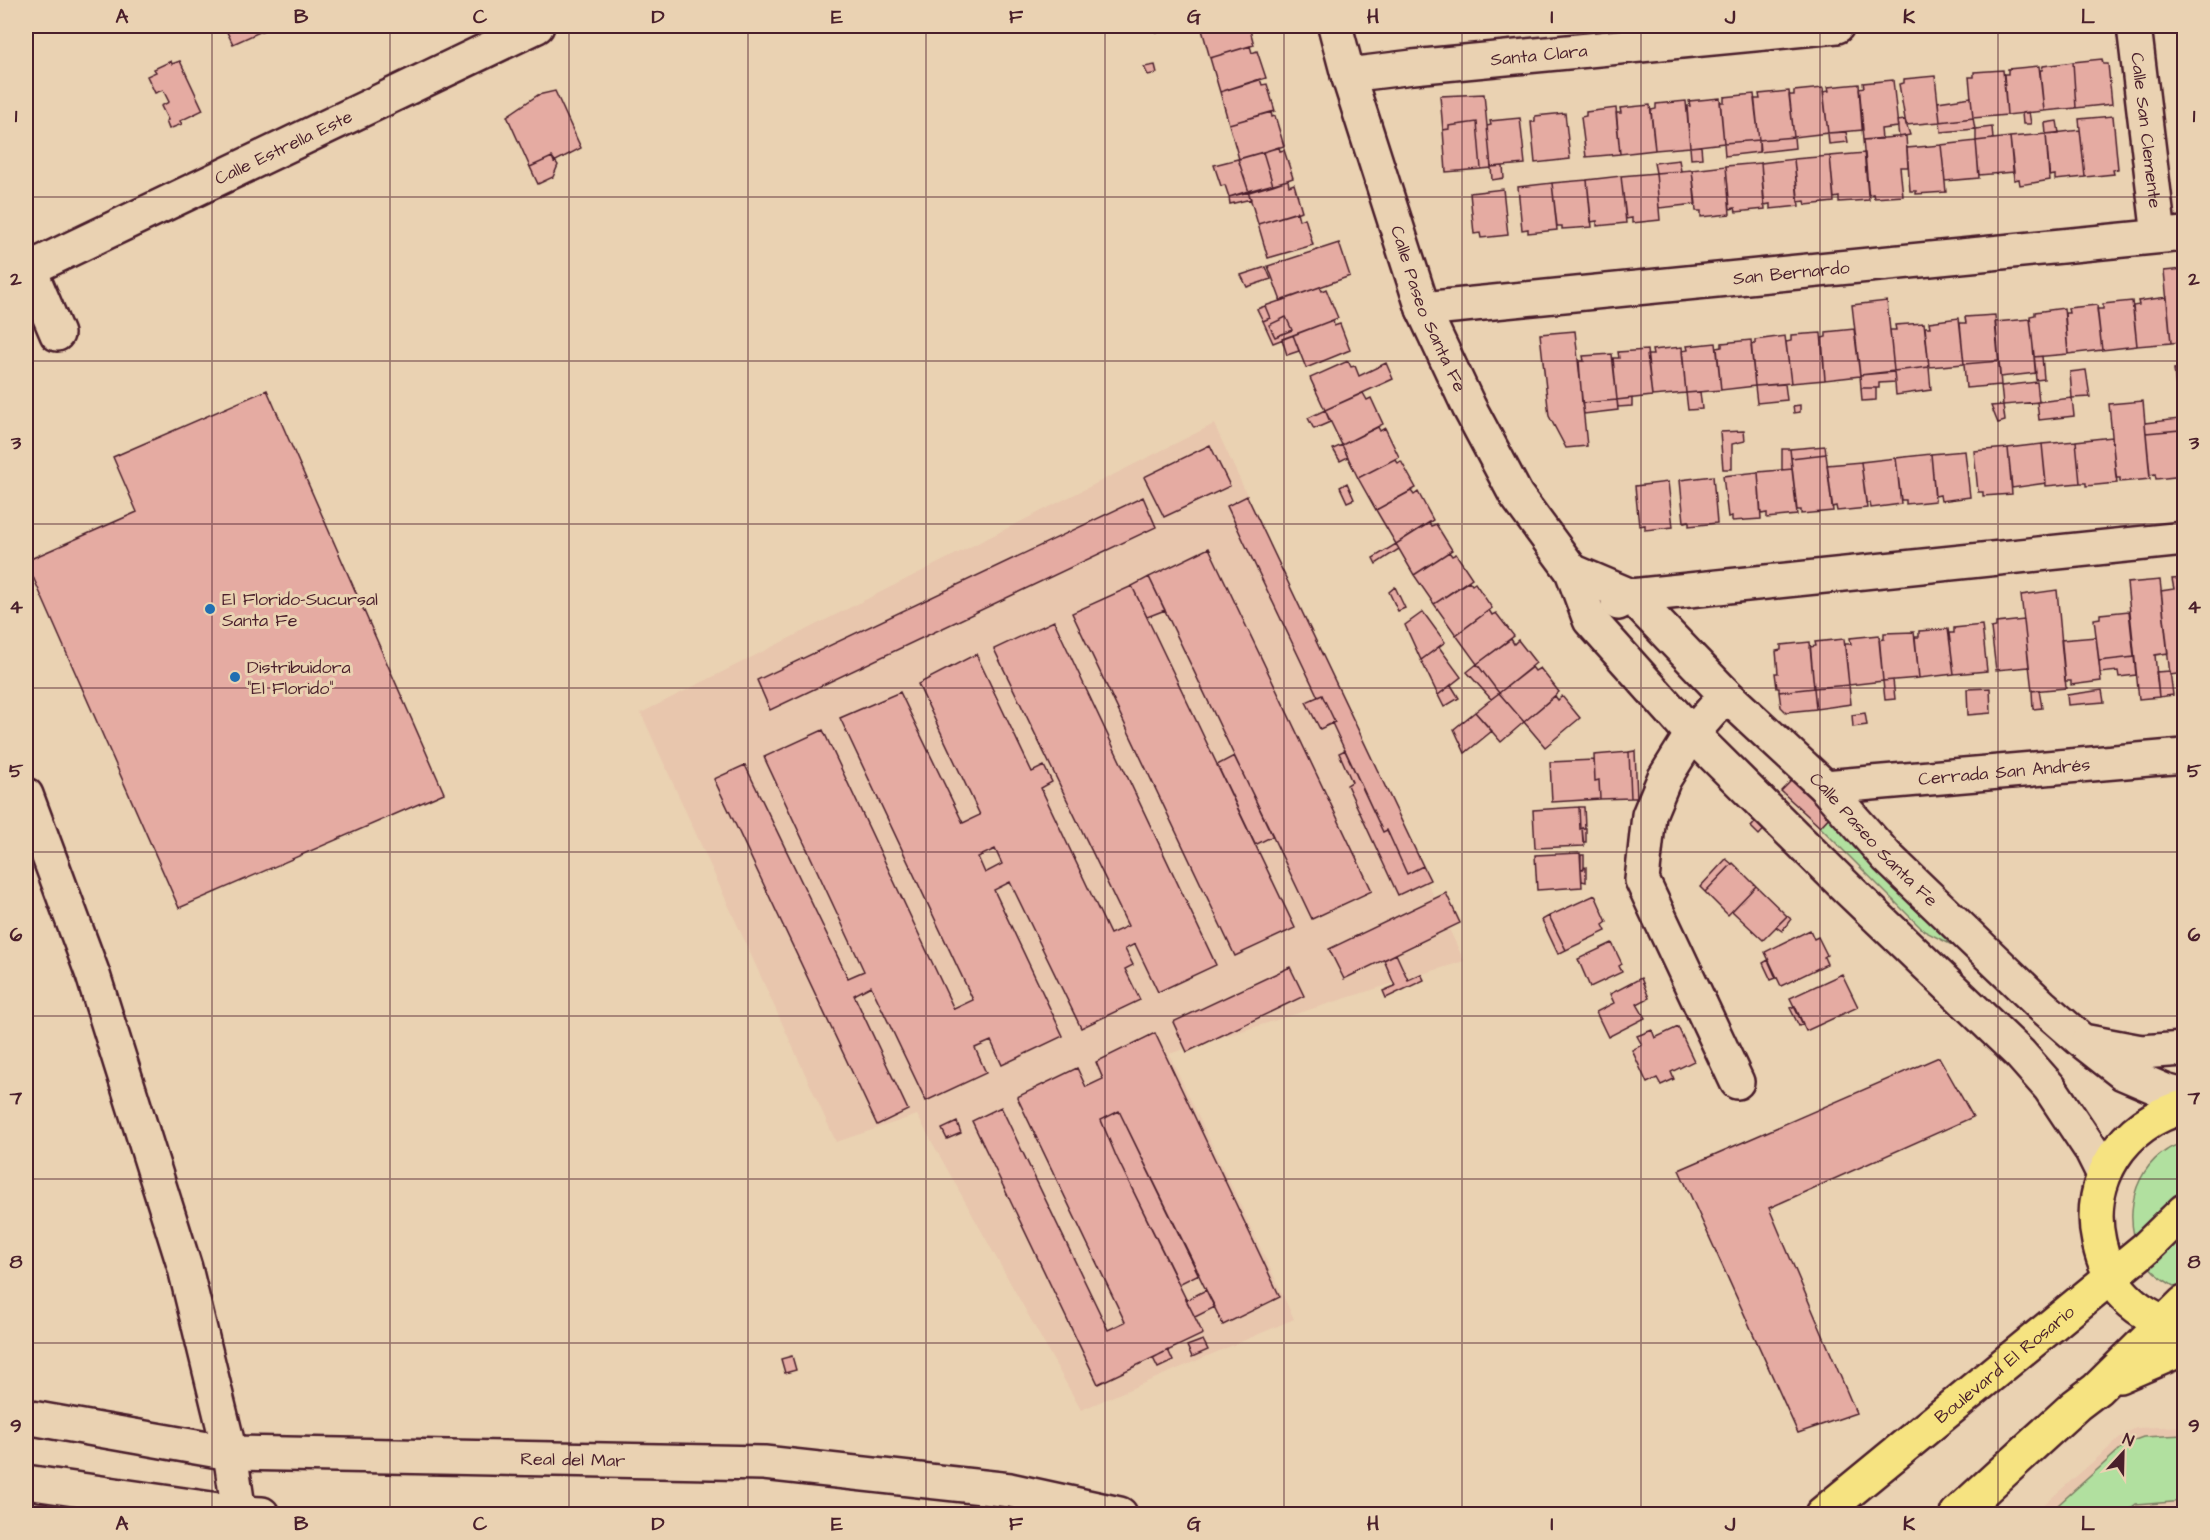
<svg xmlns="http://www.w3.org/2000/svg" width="2210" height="1540" viewBox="0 0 2210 1540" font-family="'Architects Daughter',sans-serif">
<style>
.built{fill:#e8c6ad}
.green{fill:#b1e09f;stroke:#7e8065;stroke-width:1.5}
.building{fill:#e5aba2;stroke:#4a1f2b;stroke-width:1.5;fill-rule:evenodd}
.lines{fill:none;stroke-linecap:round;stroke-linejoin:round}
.minor-casing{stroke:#4a1f2b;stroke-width:38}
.major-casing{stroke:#4a1f2b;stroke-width:38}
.minor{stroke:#ead2b2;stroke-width:33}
.major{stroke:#f6e381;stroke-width:33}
.grid{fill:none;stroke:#4a1f2b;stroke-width:1.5;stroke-opacity:0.55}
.poi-dot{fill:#1f6fb2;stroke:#ead2b2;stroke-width:2}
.labels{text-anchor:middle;stroke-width:6;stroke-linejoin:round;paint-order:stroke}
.street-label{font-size:18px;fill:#4a1f2b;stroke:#ead2b2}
.poi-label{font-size:18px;fill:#4a1f2b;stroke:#ead2b2;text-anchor:start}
.neatline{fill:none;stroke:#4a1f2b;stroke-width:2}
.grid-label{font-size:20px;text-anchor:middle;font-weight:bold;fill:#4a1f2b}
</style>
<rect width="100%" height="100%" fill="#ead2b2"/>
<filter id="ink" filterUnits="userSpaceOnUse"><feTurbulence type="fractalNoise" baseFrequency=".0167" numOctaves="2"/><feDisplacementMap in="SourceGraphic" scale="12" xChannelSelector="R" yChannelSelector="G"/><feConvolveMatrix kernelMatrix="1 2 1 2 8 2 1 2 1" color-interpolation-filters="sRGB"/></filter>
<g filter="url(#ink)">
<!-- built -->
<path class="built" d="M1214,424l250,537 -295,93 125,265 -213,91 -164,-295 -81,27 -195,-429z
M2184,1426v88h-151l93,-81 10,-5z"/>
<!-- green -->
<path class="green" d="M1832,814l123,127 -3,4 -28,-14 -104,-104z
M2184,1142v149c-14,-6 -27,-14 -37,-27 -26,-35 -18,-91 20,-114 5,-4 12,-5 17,-8z
M2184,1435v66l-48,4 -12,9h-76l79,-71 16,-6z"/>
<!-- building -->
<path class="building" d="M224,26h49l-40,18z
M1154,26h16l1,2 -15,4z
M1201,26h48l5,19 -44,13z
M1250,46l2,7 5,-2 9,27 -46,14 -10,-34z
M2102,59l1,5h5l4,40 -36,4 -3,-46z
M171,61l1,3 8,-3 23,49 -23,11 2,3 -13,5 -3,-8 2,-1 -7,-14 8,-4 -6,-12 -8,3 -8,-17 9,-4 -2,-3z
M2073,62l3,46 -32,3 -4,-41h2l1,-4z
M1155,65l2,8 -9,2 -4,-8z
M2039,66l5,45 -37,4 -3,-41h4v-5z
M2003,70l4,45 -34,3 -4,-41h5v-5z
M1935,76l5,46 -34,3 -7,-41 5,-1v-4z
M1260,79l2,6 5,-1 8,27 -46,13 -9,-32z
M1893,80l5,47 -17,2 1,10 -19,1 -4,-52 5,-1 -1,-4z
M1859,84l4,46 -35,3 -5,-41 6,-1 -1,-4z
M1823,88l5,45 -34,4 -5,-42h5v-4z
M555,91l26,57 -27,14 -2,-5 -22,10 -23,-51 31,-21z
M1789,91l5,46 -35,3 -5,-41h6l-1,-5z
M1484,94l7,74 -10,1 -4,-47 -28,4v3l-6,1 -3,-34z
M1754,94l5,46 -35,3 -4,-41h4v-5z
M1971,97l2,21 -33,4 -2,-20z
M1720,98l4,45 -34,4 -3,-41h3l-1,-5z
M1686,101l4,46 -35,3 -4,-40 5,-1v-5z
M1650,105l5,45 -35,4 -4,-41h5l-1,-5z
M1616,108l4,46 -34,3 -5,-40 5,-1v-4z
M1271,112l1,5 3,-1 9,30 -45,13 -10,-35z
M2029,112l2,12h-8l-1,-11z
M1565,113l5,46 -35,4 -4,-41h4v-6z
M2113,116l5,53 -5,1 1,4 -29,3 -6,-58z
M1520,118l5,46 -34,3 -4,-41 4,-1 -1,-4z
M1973,118l2,11 -34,3 -1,-10z
M1905,120l5,15 -11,2 -2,-16z
M2057,121l2,12 -13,1 -1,-11z
M1477,122l4,47 -35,3 -3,-42 6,-1v-3z
M1992,127l1,12 -17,2v-12z
M2080,130l5,47 -30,3v-5l-6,1 -3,-42z
M1846,132l2,10 -19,2 -1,-11z
M2046,134l4,46 -30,5 -1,-6 -5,1 -4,-43z
M1906,136l2,31h-8l3,29 -29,2 -1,-4 -5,1 -5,-55z
M1794,137l1,11 -35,4 -1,-12z
M2010,137l4,35 -35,3 -3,-34z
M1759,140v12l-34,4 -1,-13z
M1976,141l3,37 -34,3 -4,-36z
M1941,145l5,47 -30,2v-3h-6l-3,-43z
M1701,146l1,12 -11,1 -1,-12z
M1279,147l1,4 4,-1 9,28 -20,7 -10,-33z
M1263,152l10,33 -24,7 -11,-33z
M1865,153l4,47 -30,2v-5l-5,1 -4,-42z
M1830,156l4,46 -28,3 -1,-4 -7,1 -4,-43z
M552,157l6,8 -5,12 -15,7 -8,-17z
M1238,159l11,33 -20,5 -4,-12 -4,1 -7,-21z
M1794,159l5,47 -29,3v-5l-6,1 -3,-42z
M1679,160l2,11 -25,2 -2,-10z
M1761,163l4,46 -29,3 -1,-4 -5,1 -4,-43z
M1503,166l1,12 -12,2 -1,-13z
M1726,166l4,48 -29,3v-6h-5l-4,-41z
M1692,170l4,34 -37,4 -3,-35z
M1656,173l4,47 -28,3v-5l-6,1 -5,-43z
M1621,176l5,47 -29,3v-5l-6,1 -4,-42z
M1288,180l1,6 5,-2 8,27 -44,13 -10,-33z
M1587,180l5,47 -30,2v-3h-5l-5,-43z
M1552,183l5,47 -29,3v-4l-6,1 -4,-43z
M1503,189l5,46 -27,3 -1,-5 -6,1 -4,-41z
M1248,191l3,8 -21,5 -1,-7z
M1297,212l2,8 6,-2 8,27 -45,13 -10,-34z
M1339,243l11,33 -69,25 -13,-35z
M1266,267l5,12 -24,8 -6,-12z
M2184,269v73l-13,1 -7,-72z
M1320,287l2,4 4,-2 12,29 -65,25 -10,-22 7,-3 -5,-12zM1286,317l6,13 -17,7 -6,-12z
M2167,297l4,46 -34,3 -4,-40 6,-1 -1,-4z
M1887,301l7,70 -34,4 -8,-70z
M2132,301l5,45 -35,4 -5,-41h6v-5z
M2097,305l5,45 -34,4 -3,-41h4l-1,-5z
M1265,306l5,12 -7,3 -6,-12z
M2064,308l4,46 -34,3 -4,-41 5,-1v-3z
M1995,315l4,46 -35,3 -4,-41h6l-1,-6z
M1286,317l6,13 -17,7 -6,-12z
M1959,318l5,46 -35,3 -4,-40h5l-1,-5z
M2030,319l6,54 -36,4 -5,-55z
M1333,320l1,6 6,-2 10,26 -44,18 -13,-33z
M1924,323l5,44 -35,4 -4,-41h6l-1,-5z
M1854,329l6,47 -35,4 -3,-42 4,-1v-5z
M1575,331l12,115 -21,2 -17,-32 -9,-82z
M1821,333l4,47 -34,3 -5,-41 5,-1v-6z
M1293,335l6,16 -12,4 -5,-16z
M1785,336l6,47 -36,3 -4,-41 4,-1v-4z
M1751,340l4,46 -34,4 -4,-42 5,-1v-4z
M1716,343l5,47 -35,3 -4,-42 6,-1 -1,-4z
M1682,347l4,46 -34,3 -5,-41h6l-1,-5z
M1647,350l5,46 -35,4 -4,-42h6l-1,-6z
M1612,354l5,46 -35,3 -3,-42h5l-1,-5z
M2042,356l2,23 -8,1 -2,-23z
M1348,361l3,6 4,-1 4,10 27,-13 7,16 -68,31 -15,-32z
M1999,361l2,24 -35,3 -2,-24z
M1929,367l2,23 -35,5 -2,-24z
M2184,368v19l-8,1 -2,-19z
M2086,370l4,27 -18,1 -2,-26z
M1894,372l1,10 -16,1v5h-18l-1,-13z
M2037,382l2,20 -36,3 -2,-19z
M1785,384l2,16 -30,3 -2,-17z
M1861,388h15v12l-14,1z
M267,390l177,403 -265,115 -153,-347 111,-49 -24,-55z
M1700,392l2,17 -14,1 -2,-17z
M1363,393l4,7 4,-2 12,26 -41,21 -17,-35z
M1632,398v8l-14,1 -1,-7z
M2072,398l2,18 -35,4 -2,-18z
M1617,400l1,10 -34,4 -2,-11z
M2143,401l7,78 -30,3v-4h-4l-7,-74z
M1800,405v7l-6,1 -1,-7z
M2003,405l2,16 -7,2 -7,-17z
M2178,408h6v21l-4,1z
M1325,410l5,12 -16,7 -6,-11z
M2179,419l1,11 -34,3 -1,-10z
M1378,427l2,4 5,-3 14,29 -41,21 -16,-33z
M2184,429v43l-4,-42z
M2180,430l4,46 -28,3 -1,-5 -5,1 -4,-42z
M1744,431l1,10 -13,3v25h-9l-3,-37z
M2112,437l5,46 -31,3v-3h-6l-4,-42z
M2076,441l4,42 -34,3 -4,-42z
M2042,444l4,39 -34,5 -4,-40z
M1210,445l20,41 -66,31 -20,-40z
M1342,445l6,12 -8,4 -7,-12z
M1825,446l1,8 -35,4 -1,-9z
M2008,448l4,46 -29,2v-4h-5l-4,-41z
M1782,449h8l2,20 -10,1z
M1965,451l5,46 -29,4 -1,-6 -5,1 -4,-42z
M1826,454l7,57 -32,3v-4h-4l-6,-52z
M1931,454l4,47 -29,3v-4h-5l-5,-42z
M1896,458l5,46 -30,4 -1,-5h-4l-5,-41z
M1395,459l3,4 3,-2 15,27 -40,22 -18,-32z
M1861,462l6,46 -30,3 -1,-5 -4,1 -5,-42z
M1792,469l5,46 -30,3v-5l-6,1 -3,-42z
M1758,472l3,47 -29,2v-5l-4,1 -5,-41z
M1713,476l4,47 -28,3v-5l-5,1 -4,-42z
M1668,482l5,45 -28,3v-5l-6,1 -4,-40z
M1347,483l7,16 -7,3 -7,-15z
M1411,491l3,4 4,-3 15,28 -37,24 -20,-34z
M1247,496l176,370 -16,8 -20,-44 -4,2 -51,-109 3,-1 -13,-27 -4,2 -91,-191z
M1143,497l13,30 -386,183 -13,-30z
M1429,523l2,3 5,-2 16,26 -38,25 -18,-31z
M1396,544l3,5 -23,15 -3,-6z
M1209,548l163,343 -60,28 -163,-342z
M1449,552l3,4 4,-2 16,24 -38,26 -20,-29z
M1149,577l16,33 -18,7 -15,-31z
M2184,578v95l-14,2 -9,-84 13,-2 -2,-10z
M2160,580l8,73 -13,2 4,42 -20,2 -12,-116z
M1469,581l3,4 3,-2 17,25 -36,27 -22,-31z
M1132,586l163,342 -60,28 -163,-343z
M1395,587l10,21 -7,3 -9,-19z
M2057,590l9,98 -34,3 -11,-96z
M1489,610l3,5 4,-2 18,23 -37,28 -21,-29z
M2129,611l5,46 -35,4 -5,-42 6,-1v-4z
M1423,612l22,30 -24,18 -16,-35z
M2024,620l5,47 -33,3 -5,-42 5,-1v-4z
M1054,621l162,344 -58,27 -23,-48 -10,5 8,16 -8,4 15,31 -59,28 -71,-146 -16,8 69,146 -61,29 -11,-24 -16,7 11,25 -60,28 -55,-115 -17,9 54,115 -31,15 -163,-346 31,-14 103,213 16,-7 -100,-214 59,-27 131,279 19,-9 -133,-282 60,-26 63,131 17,-8 -62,-131 58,-30 56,118 12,-6 8,16 -11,6 69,146 18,-8 -134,-277zM995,849l7,15 -17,9 -7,-16z
M1982,625l5,46 -33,3 -5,-41h5v-5z
M1948,629l6,45 -35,4 -4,-41h4v-6z
M1914,632l5,46 -36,3 -4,-41 5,-1v-6z
M1879,635l4,46 -34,4 -4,-41h6l-1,-6z
M2096,637l5,44 -30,4v-4h-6l-4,-41z
M1511,639l3,5 4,-4 18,23 -37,30 -22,-29z
M1844,639l5,46 -35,3 -4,-41 6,-1 -1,-4z
M1810,642l4,46 -35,4v-4h-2l-2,-15h3l-2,-22 5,-1v-5z
M1439,647l22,30 -23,18 -17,-35z
M2134,657l2,18 -17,2 -1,-6 -18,2 -1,-12z
M1477,664l22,29 -8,6 -24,-27z
M1532,667l3,4 5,-3 19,24 -35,30 -25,-29z
M2170,671l3,24 -14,2 -3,-25z
M1893,680l2,19 -10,1 -2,-19z
M1451,685l8,13 -15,9 -6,-12z
M1849,685l2,19 -35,5 -2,-21z
M1814,688l2,21 -30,3 -5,-5 -2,-15z
M1990,688l1,25 -23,2 -1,-26z
M2039,690l3,18 -9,1 -1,-18z
M2102,690l2,12 -36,3 -1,-10z
M1499,693l25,29 -23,20 -26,-30z
M1322,695l13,27 -15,7 -14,-27z
M1555,696l3,4 4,-4 18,22 -35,29 -21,-25z
M1475,712l17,19 -27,22 -11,-24z
M1865,713l2,12 -14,2 -1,-12z
M1345,750l38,82 4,-2 20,44 16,-8 7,14 -32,15 -51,-110 5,-3 -13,-29z
M1635,751l2,47h-6l-2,-46z
M1629,752l2,46 -31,1 -1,-19 -4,1 -1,-26z
M1234,756l39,80 -18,9 -38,-80z
M1594,760l1,21 4,-1 1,19 -48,3 -2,-40z
M1795,777l37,37 -12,13 -39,-36z
M1579,807l1,22 2,-1 2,18 -49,2 -2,-38z
M1579,807h5l1,21 -5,1z
M1761,816l8,8 -10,11 -8,-8z
M1582,828h4v14h-3z
M1580,853l2,34 -45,3 -2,-35z
M1581,855h3v14h-3z
M1726,859l6,5 -27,28 -5,-5z
M1733,863l23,23 -28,29 -23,-23z
M1586,867v15l-4,-1 -1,-12z
M1756,886l31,30 -24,24 -31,-29z
M1446,893l14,30 -116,56 -15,-30z
M1595,895l12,27 -4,3 3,6 -40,19 -17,-34z
M1549,916l17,34 -8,4 -16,-34z
M1787,916l4,3 -9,12 -6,-4z
M1810,930l4,9 4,-2 9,18 -3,2 3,7 -46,22 -16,-34z
M1612,943l10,21 -3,2 3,6 -32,15 -12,-28z
M1396,954l12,26 13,-6 3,6 -38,18 -3,-7 12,-5 -11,-26z
M1768,960l8,18 -5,2 -8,-17z
M1290,967l14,29 -117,56 -14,-30z
M1842,974l16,33 -52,24 -16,-33z
M1641,978l8,20 -12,6 8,14 -37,19 -12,-25 18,-9 -4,-9z
M1795,1006l8,18 -4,2 -9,-18z
M1678,1027l16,34 -23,11 3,7 -13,6 -4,-7 -10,5 -15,-33 10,-5 -5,-9 15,-6 3,8z
M1155,1033l125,264 -57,28 -104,-214 -18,9 15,36 87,178 -105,50 -126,-263 29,-14 107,223 17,-8 -108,-225 60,-29 9,19 17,-8 -7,-17z
M1939,1057l34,60 -204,91 87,205 -58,20 -119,-263z
M1119,1111l80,163 -20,10 -63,-128 -15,-36z
M957,1122l4,11 -14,6 -5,-10z
M1206,1290l9,17 -20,10 -9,-17z
M1203,1340l5,10 -16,7 -5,-11z
M1168,1350l5,11 -15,7 -5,-10z
M792,1356l4,14 -11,3 -4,-14z"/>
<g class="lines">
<!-- minor casing -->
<g class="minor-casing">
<g id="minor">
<path id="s1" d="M1335,26l13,49 75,234 46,98 47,88 56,76 18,49 102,114 155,154 173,166 30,34 42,63 11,22"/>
<path id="s2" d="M2134,26l25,210"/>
<path id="s3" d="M1348,75l65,-8 424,-41"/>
<path d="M26,261l31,73"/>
<path id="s4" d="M29,269l508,-243"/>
<path id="s5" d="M1423,309l761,-75"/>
<path id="s6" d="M1572,571l59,25 95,99 99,92 62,70 154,148 40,35 42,33 42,18 19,5"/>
<path d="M1618,603l13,-7 553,-57"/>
<path d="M1726,695l-34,39 -28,45 -15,36 -7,65 95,202"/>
<path id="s7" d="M1825,787l359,-31"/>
<path d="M26,795l67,180 92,293 45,185 9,60"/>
<path d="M2088,1042l53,10 43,-3"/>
<path id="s8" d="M26,1417l204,36 534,10 246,27 110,24"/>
<path d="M26,1482l213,31 23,1"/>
</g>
</g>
<!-- major casing -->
<g class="major-casing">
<g id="major">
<path d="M2183,1330c-23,-8 -46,-19 -62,-38 -11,-14 -18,-32 -22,-50 -14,-61 24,-120 85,-135"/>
<path d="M2119,1376l65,-28"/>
<path id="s9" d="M1822,1514l324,-266 38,-37"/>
<path d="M1957,1514l119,-109 21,-16 87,-86"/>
</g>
</g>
<!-- minor -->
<use href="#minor" class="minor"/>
<!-- major -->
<use href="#major" class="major"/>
</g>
</g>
<!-- grid -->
<path class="grid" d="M212,26v1488M390,26v1488M569,26v1488M748,26v1488M926,26v1488M1105,26v1488M1284,26v1488M1462,26v1488M1641,26v1488M1820,26v1488M1998,26v1488M26,197h2158M26,361h2158M26,524h2158M26,688h2158M26,852h2158M26,1016h2158M26,1179h2158M26,1343h2158"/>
<!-- markers -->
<g class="poi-dot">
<circle cx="210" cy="609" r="6"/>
<circle cx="235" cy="677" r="6"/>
</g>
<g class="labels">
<!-- street labels -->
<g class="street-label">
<text dy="6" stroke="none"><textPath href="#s3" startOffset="192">Santa Clara</textPath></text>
<text dy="6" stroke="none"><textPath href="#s2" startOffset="105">Calle San Clemente</textPath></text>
<text dy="6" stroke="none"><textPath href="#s4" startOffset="282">Calle Estrella Este</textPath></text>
<text dy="6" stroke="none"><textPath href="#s5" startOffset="370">San Bernardo</textPath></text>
<text dy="6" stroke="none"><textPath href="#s1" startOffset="298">Calle Paseo Santa Fe</textPath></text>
<text dy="6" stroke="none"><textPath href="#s7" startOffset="180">Cerrada San Andrés</textPath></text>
<text dy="6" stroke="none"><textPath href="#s6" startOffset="408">Calle Paseo Santa Fe</textPath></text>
<text dy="6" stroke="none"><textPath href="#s9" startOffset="236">Boulevard El Rosario</textPath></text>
<text dy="6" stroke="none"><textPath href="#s8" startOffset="550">Real del Mar</textPath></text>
</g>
<!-- poi labels -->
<g class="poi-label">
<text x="222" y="605">El Florido-Sucursal<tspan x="222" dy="21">Santa Fe</tspan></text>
<text x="247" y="673">Distribuidora<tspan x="247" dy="21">"El Florido"</tspan></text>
</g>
</g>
<!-- margin -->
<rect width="2210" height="1540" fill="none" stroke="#ead2b2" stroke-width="66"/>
<!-- north arrow -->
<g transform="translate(2123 1453) rotate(22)" stroke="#ead2b2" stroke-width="4.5" paint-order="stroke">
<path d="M0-4.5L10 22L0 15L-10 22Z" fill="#4a1f2b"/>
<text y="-9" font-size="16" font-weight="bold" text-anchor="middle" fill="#4a1f2b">N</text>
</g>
<rect x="33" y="33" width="2144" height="1474" class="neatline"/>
<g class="grid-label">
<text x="122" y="23">A</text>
<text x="301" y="23">B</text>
<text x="480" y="23">C</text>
<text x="658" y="23">D</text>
<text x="837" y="23">E</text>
<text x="1016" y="23">F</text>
<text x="1194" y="23">G</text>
<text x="1373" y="23">H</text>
<text x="1552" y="23">I</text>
<text x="1730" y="23">J</text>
<text x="1909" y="23">K</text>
<text x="2088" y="23">L</text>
<text x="16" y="122">1</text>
<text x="2194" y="122">1</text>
<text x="16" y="285">2</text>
<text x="2194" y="285">2</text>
<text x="16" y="449">3</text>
<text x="2194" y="449">3</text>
<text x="16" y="613">4</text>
<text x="2194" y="613">4</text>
<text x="16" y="777">5</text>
<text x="2194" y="777">5</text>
<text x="16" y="941">6</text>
<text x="2194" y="941">6</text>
<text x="16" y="1104">7</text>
<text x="2194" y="1104">7</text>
<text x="16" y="1268">8</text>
<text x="2194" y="1268">8</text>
<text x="16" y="1432">9</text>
<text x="2194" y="1432">9</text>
<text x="122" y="1530">A</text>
<text x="301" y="1530">B</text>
<text x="480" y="1530">C</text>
<text x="658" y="1530">D</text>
<text x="837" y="1530">E</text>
<text x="1016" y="1530">F</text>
<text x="1194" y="1530">G</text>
<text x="1373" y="1530">H</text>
<text x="1552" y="1530">I</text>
<text x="1730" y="1530">J</text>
<text x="1909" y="1530">K</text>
<text x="2088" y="1530">L</text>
</g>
</svg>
